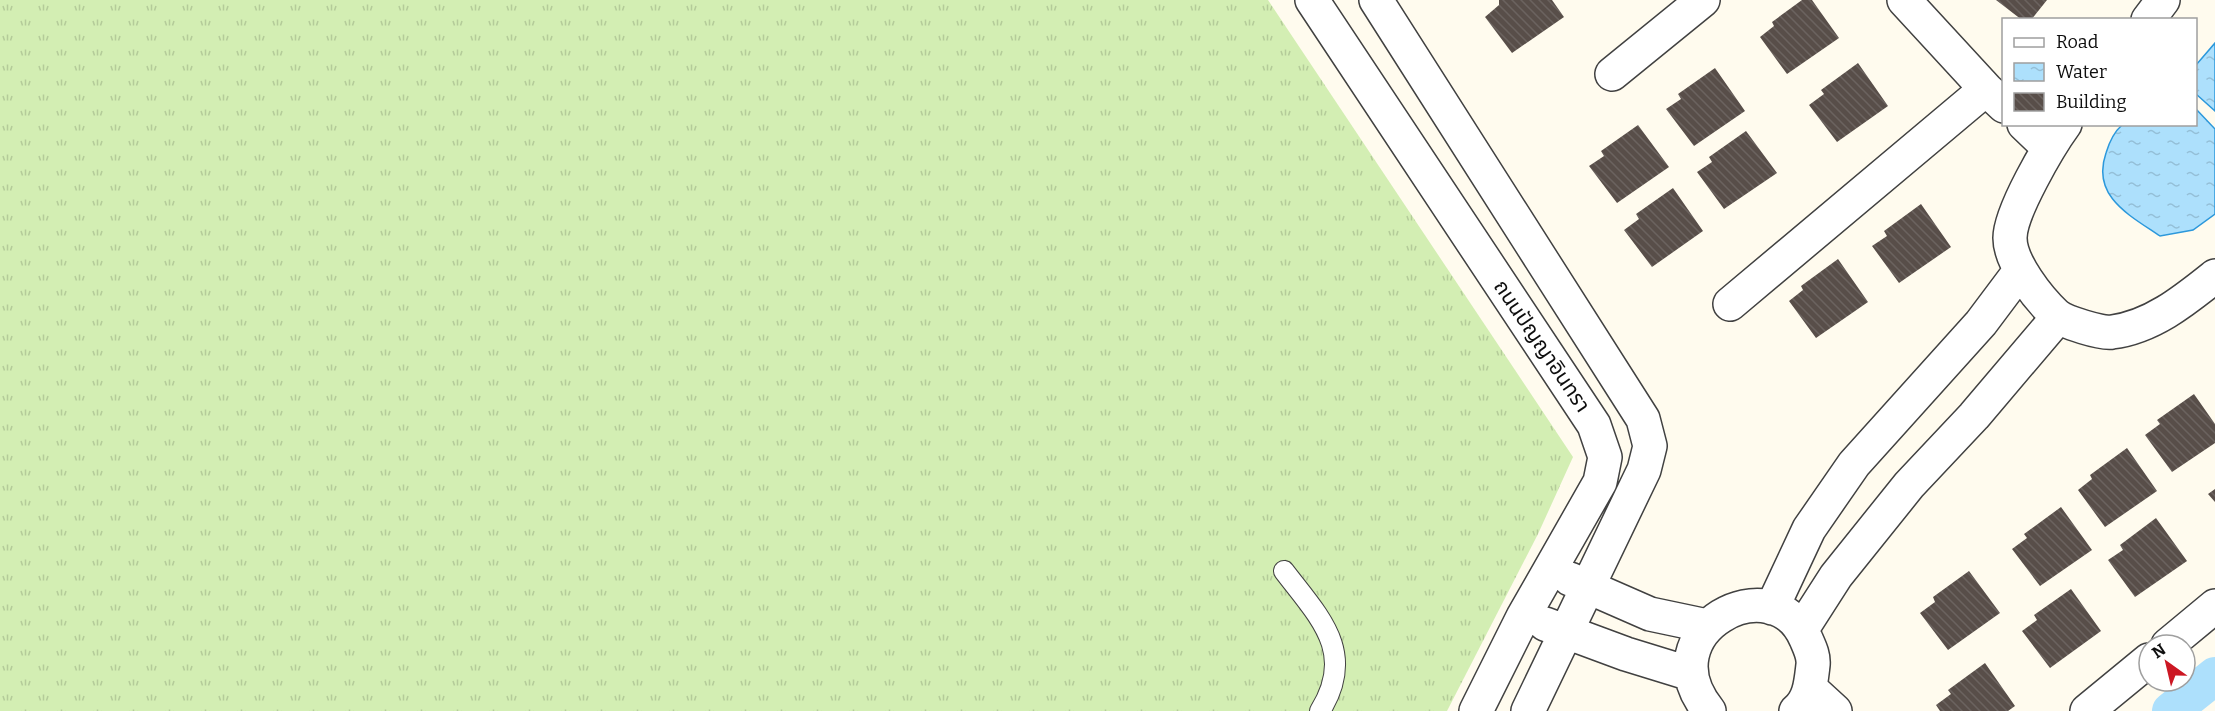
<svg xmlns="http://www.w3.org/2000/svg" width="2215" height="711" viewBox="0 0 2215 711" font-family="Bitter,'Noto Sans Thai',serif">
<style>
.grass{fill:url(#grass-tufts)}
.water{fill:url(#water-ripples);stroke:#2c98db;stroke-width:1.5}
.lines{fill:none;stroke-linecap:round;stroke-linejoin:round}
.canal{stroke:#ade0fc;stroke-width:38}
.building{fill:url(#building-back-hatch)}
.service-casing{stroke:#414141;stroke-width:22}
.minor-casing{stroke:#414141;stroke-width:36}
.service{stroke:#fff;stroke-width:20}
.minor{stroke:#fff;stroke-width:33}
.labels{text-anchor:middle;stroke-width:6;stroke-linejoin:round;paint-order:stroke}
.street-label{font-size:21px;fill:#0e0e0e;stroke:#fff}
</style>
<defs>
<pattern id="grass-tufts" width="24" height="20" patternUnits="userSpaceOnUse" patternTransform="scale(1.5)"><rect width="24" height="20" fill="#d3eeb3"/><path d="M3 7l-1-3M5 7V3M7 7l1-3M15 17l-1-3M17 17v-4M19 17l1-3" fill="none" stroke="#b4cb99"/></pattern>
<pattern id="water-ripples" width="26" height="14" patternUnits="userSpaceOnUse" patternTransform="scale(1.5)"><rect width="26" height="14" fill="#ade0fc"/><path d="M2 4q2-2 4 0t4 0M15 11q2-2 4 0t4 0" fill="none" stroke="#94bfd7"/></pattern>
<pattern id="building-back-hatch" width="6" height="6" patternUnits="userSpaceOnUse" patternTransform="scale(1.5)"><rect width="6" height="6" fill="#584e49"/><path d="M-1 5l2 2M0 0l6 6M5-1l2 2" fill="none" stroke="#6b635f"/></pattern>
</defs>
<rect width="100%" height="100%" fill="#fffbee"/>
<!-- grass -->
<path class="grass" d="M0,0h1268l305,457 -35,77 -91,177h-1447z"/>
<!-- water -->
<path class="water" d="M2215,43v68l-19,-17v-29z
M2196,109l19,20v85l-22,16 -33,6c-31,-21 -69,-40 -54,-83 3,-10 8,-21 16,-28l74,-1z"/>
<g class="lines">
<!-- canal -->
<path class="canal" d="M2171,711l44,-35"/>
</g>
<!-- building -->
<path class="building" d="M1499,0h53l12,17 -52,36 -27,-36 14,-12z
M1802,0h10l27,38 -52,36 -27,-37 14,-11 -2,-4z
M1996,0h51l-16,20h-9z
M1858,63l30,43 -51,36 -28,-37 15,-11 -3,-4z
M1715,68l30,43 -51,35 -28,-37 15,-10 -3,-5z
M1638,125l31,42 -52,36 -28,-37 15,-10 -3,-5z
M1746,131l31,42 -53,36 -27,-37 15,-10 -3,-5z
M1673,188l30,43 -51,36 -28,-37 15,-11 -3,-5z
M1921,204l30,43 -52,36 -27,-37 15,-10 -3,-5z
M1838,259l30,43 -52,36 -27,-37 14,-11 -2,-4z
M2194,394l21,30v19l-43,29 -27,-37 15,-11 -3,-4z
M2127,448l30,43 -52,36 -27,-37 14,-11 -2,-4z
M2215,489v13l-7,-8z
M2061,507l31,43 -52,36 -28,-37 15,-11 -3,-4z
M2156,518l31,43 -52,36 -27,-37 15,-10 -3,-5z
M1969,571l31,42 -52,37 -28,-37 15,-11 -2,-5z
M2071,589l30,42 -51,37 -28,-37 15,-11 -3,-5z
M1985,663l30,43 -7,5h-68l-4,-6 15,-11 -3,-4z"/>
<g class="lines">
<!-- service casing -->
<g class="service-casing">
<path id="service" d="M1284,571c35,46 73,81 36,140"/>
</g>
<!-- minor casing -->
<g class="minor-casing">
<path id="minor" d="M1312,0l282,425 11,32 -5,25 -77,135 -47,94
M1376,0l267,419 7,27 -6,24 -116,241
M1904,0l82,89
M2148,20l15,-20
M1612,74l91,-74
M2024,124l24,23
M2065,124c-16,22 -55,88 -55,114 0,25 29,61 46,77 8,7 46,19 56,17 40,-5 73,-32 103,-56
M1730,304l256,-215 18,17
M1570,579l80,35 57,12
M1772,608l37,-79 45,-65 127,-141 39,-52
M1545,624l81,30 65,20
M1802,629l34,-53 73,-91 65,-69 84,-99
M2168,645l47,-39
M1811,689l24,22
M1709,711c-65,-80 65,-149 97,-72 4,9 8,17 7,26 -2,17 -3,35 -17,46
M2087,711l62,-51"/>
</g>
<!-- service -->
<use href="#service" class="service"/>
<!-- minor -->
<use href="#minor" class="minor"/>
</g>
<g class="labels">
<!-- street labels -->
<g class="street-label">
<text transform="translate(1542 346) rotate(56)" y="7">ถนนปัญญาอินทรา</text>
</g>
</g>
<!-- legend -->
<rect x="2002" y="18" width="195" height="108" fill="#ffffff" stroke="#9f9f9f" stroke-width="1.5"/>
<rect x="2014" y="38" width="30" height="9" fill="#ffffff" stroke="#9f9f9f" stroke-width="1.5"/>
<text x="2056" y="48" font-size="18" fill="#0e0e0e">Road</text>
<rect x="2014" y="63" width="30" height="18" fill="url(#water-ripples)" stroke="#9f9f9f" stroke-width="1.5"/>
<text x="2056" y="78" font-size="18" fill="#0e0e0e">Water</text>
<rect x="2014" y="93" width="30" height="18" fill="url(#building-back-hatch)" stroke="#9f9f9f" stroke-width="1.5"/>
<text x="2056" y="108" font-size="18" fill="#0e0e0e">Building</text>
<!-- north arrow -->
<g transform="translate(2167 663) rotate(326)"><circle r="28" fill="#ffffff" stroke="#9f9f9f" stroke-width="1.5"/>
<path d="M0-4.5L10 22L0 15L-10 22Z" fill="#cc1723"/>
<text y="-9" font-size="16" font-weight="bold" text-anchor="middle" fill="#0e0e0e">N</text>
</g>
</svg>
